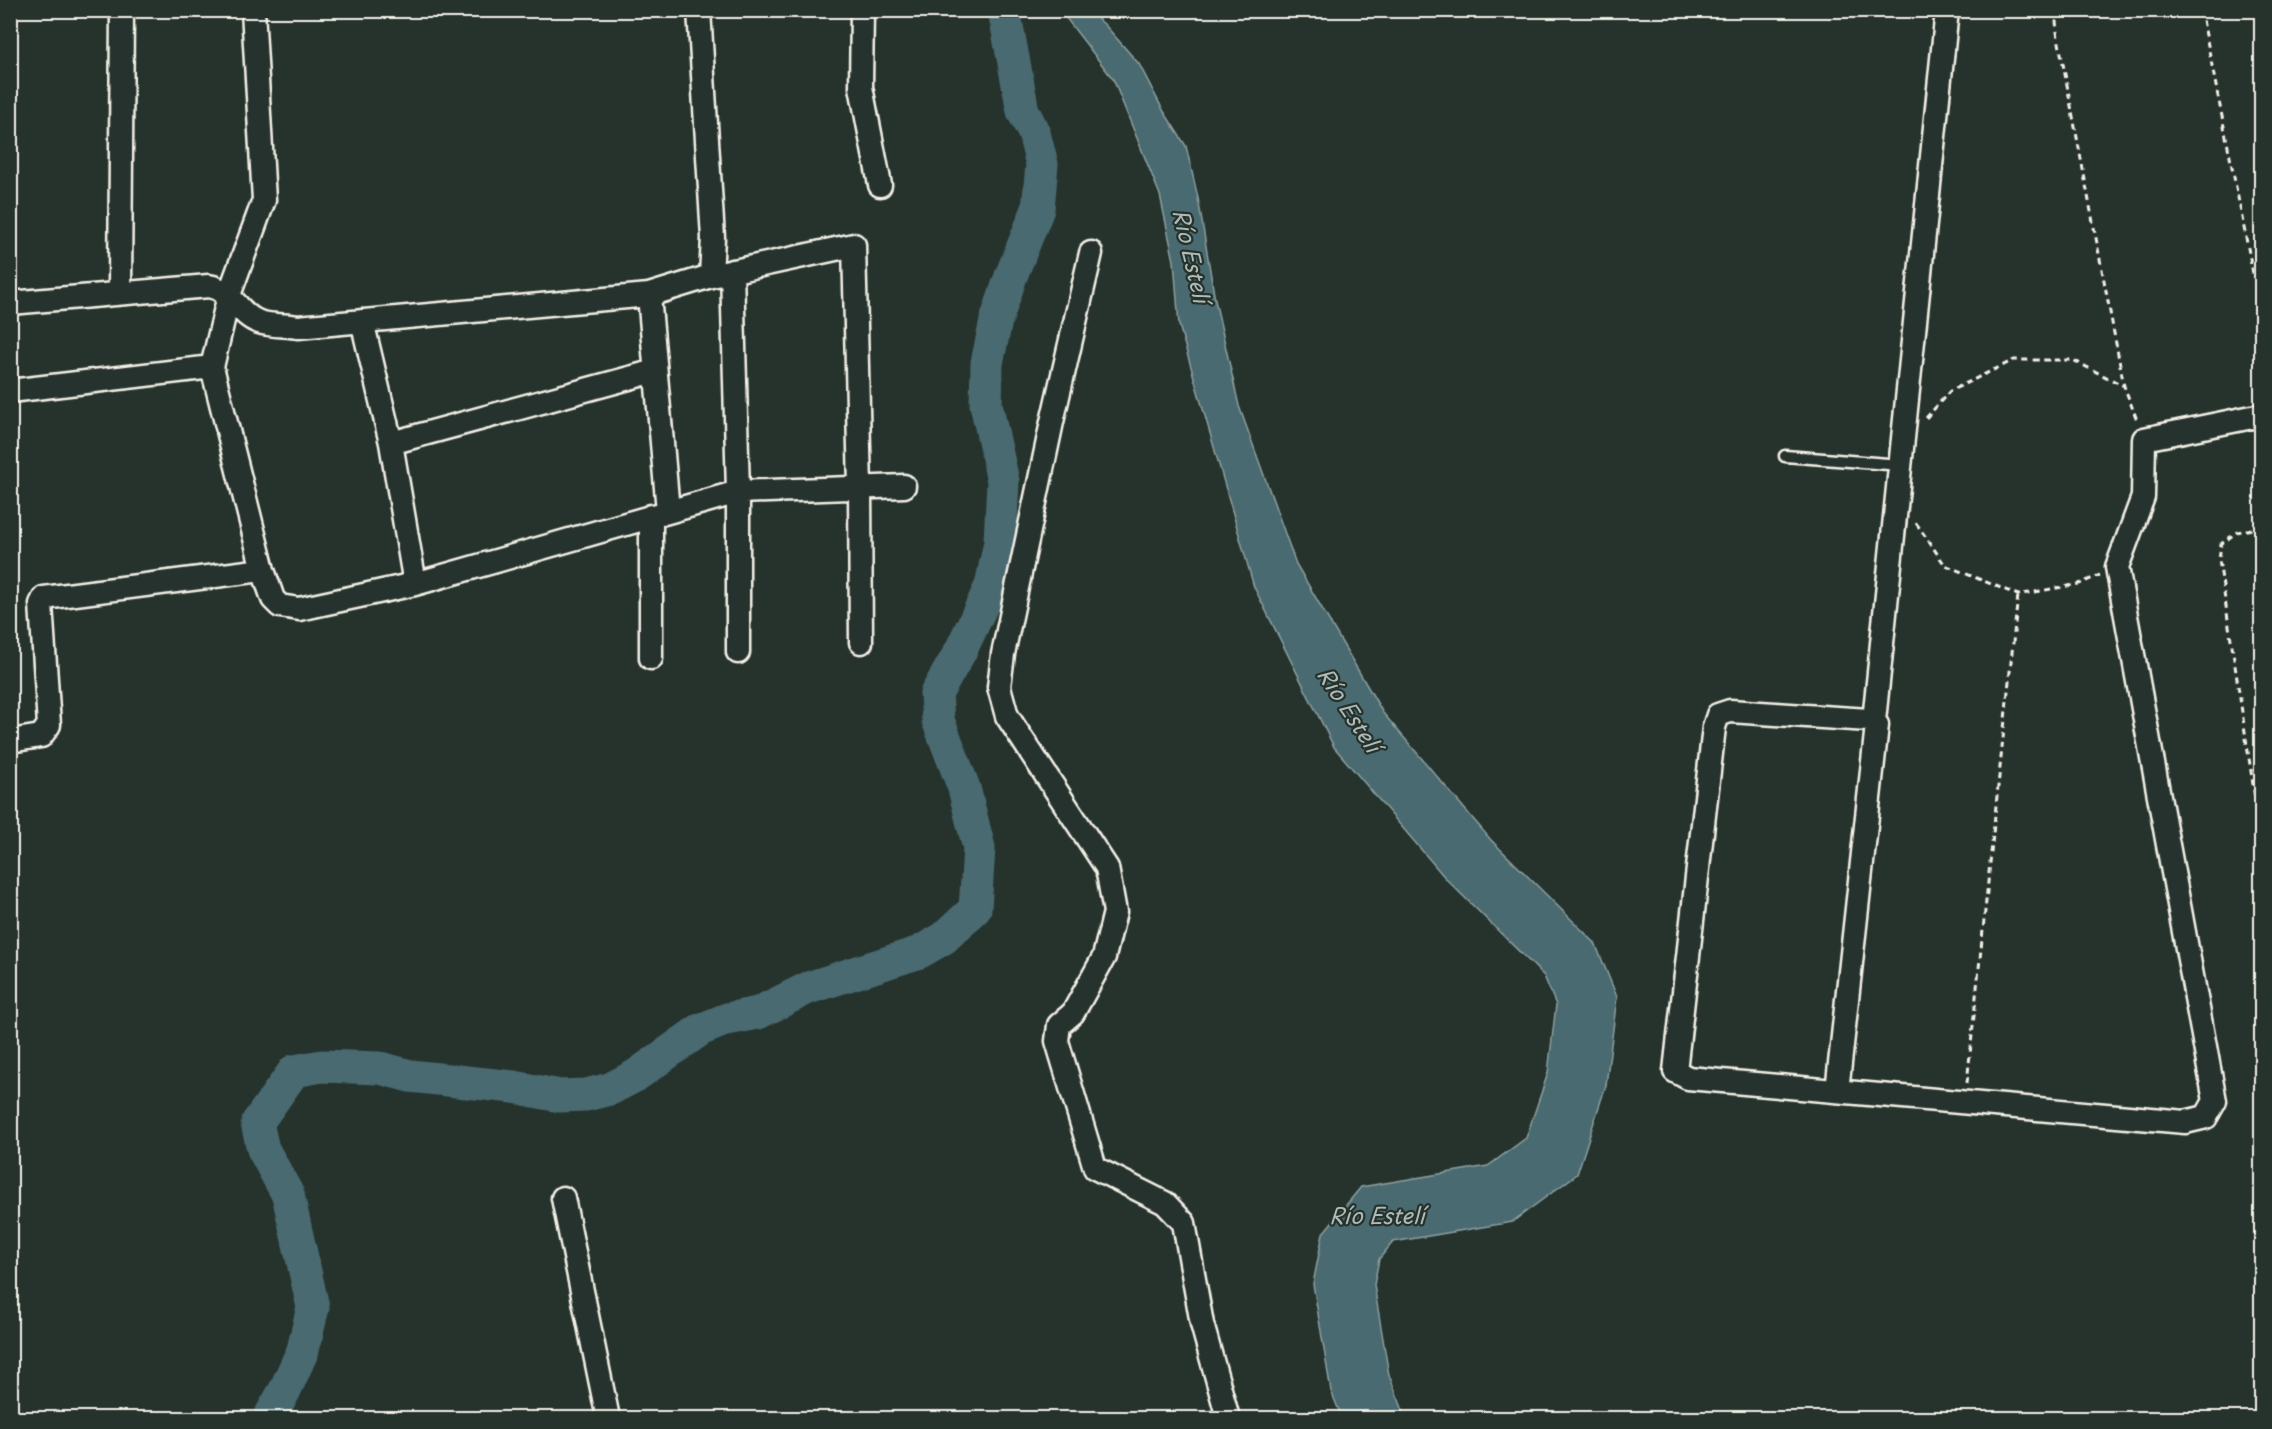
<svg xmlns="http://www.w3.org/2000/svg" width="2272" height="1429" viewBox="0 0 2272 1429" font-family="'Playpen Sans',sans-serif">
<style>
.water{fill:#496a70;stroke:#8da0a0;stroke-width:1.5}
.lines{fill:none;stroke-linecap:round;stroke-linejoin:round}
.river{stroke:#496a70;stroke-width:33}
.lane-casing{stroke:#f4f1e8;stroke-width:15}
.street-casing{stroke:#f4f1e8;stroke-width:27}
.path{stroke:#f4f1e8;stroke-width:3;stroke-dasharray:6 4.5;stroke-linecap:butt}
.lane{stroke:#26332d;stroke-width:10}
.street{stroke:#26332d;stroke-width:22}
.labels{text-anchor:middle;stroke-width:4.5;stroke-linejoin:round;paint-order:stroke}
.water-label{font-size:22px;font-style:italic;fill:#b0bbb8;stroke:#26332d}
</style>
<rect width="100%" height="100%" fill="#26332d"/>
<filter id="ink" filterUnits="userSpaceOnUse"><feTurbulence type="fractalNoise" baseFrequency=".0167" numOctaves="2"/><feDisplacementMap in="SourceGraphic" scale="12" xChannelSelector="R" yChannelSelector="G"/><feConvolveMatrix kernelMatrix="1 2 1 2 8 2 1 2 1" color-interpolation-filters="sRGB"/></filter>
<g filter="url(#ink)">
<!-- water -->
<path class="water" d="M1057,11h32l16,14 34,39 24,46 23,36 12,52 17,102 24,106 57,158 87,149 108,127 104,103 22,54 -11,88 -29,89 -65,48 -119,20 -14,17 -5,26 15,90 17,43h-64l-11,-27 -18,-107 10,-51 38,-46 127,-21 38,-28 22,-65 8,-68 -12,-29 -97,-96 -113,-133 -80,-160 -75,-262 -5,-64 -14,-66 -47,-116 -47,-61z"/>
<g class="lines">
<!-- river -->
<path class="river" d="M269,1418l16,-28 18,-40 10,-43 -25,-112 -25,-46 -6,-26 37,-52 28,-5 58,2 30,8 104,11 46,9 26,-1 24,-6 25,-13 65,-46 27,-11 31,-6 50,-25 112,-36 24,-14 31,-29 4,-61 -15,-60 -26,-68 -2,-26 25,-44 30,-64 9,-44 3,-61 -17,-77 1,-41 9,-42 15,-45 27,-67 4,-45 -8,-31 -11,-22 -19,-101"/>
<!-- lane casing -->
<g class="lane-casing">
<path id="lane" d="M1785,456l116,9"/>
</g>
<!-- street casing -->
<g class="street-casing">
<path id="street" d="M253,10l11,190 -35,95 -17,72 51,203 10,29 7,7 19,3 116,-25 323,-92 166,-6
M699,10l14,228 -2,38
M862,10l-1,77 19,98
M1091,253l-39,169 -49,232 -4,33 8,29 100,152 8,44 -11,45 -31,56 -14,12 -2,16 38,127 70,35 19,20 18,101 26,94
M732,271l6,221v160
M120,292l2,-282
M649,295l19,216
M10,303l199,-17c24,4 28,28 50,36 12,4 27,3 39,5l351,-32 62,-19 143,-31 6,243 1,154
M362,321l29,122 24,141
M10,391l202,-24
M391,443l264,-72
M651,516v142
M1874,721l73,-711
M10,741l31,-5 8,-11 -8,-121 3,-6 219,-28
M1837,1091l40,-366 -8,-5 -139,-9 -12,4 -4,12 -39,344 13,7 497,44 21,-5 9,-16 -98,-534 26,-70 1,-58 118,-24
M563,1198l45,220"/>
</g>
<!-- path -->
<path class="path" d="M2055,10l2,22 67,354
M2201,10l61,309
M1926,418l24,-27 64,-31h59l51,26 13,34
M1916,523l29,42 73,30 61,-11 21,-9
M2262,527l-25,5 -16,12 -2,16 43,284
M1967,1083l51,-488"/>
<!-- lane -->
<use href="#lane" class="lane"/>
<!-- street -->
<use href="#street" class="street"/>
</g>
</g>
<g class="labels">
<!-- water labels -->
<g class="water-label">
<text transform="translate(1191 256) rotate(77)" y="8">Río Estelí</text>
<text transform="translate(1349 710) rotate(57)" y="8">Río Estelí</text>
<text x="1377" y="1224">Río Estelí</text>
</g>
</g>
<!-- margin -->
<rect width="2272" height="1429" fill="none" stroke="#26332d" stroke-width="36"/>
<rect x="18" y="18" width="2236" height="1393" fill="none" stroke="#f4f1e8" stroke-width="2" filter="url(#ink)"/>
</svg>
